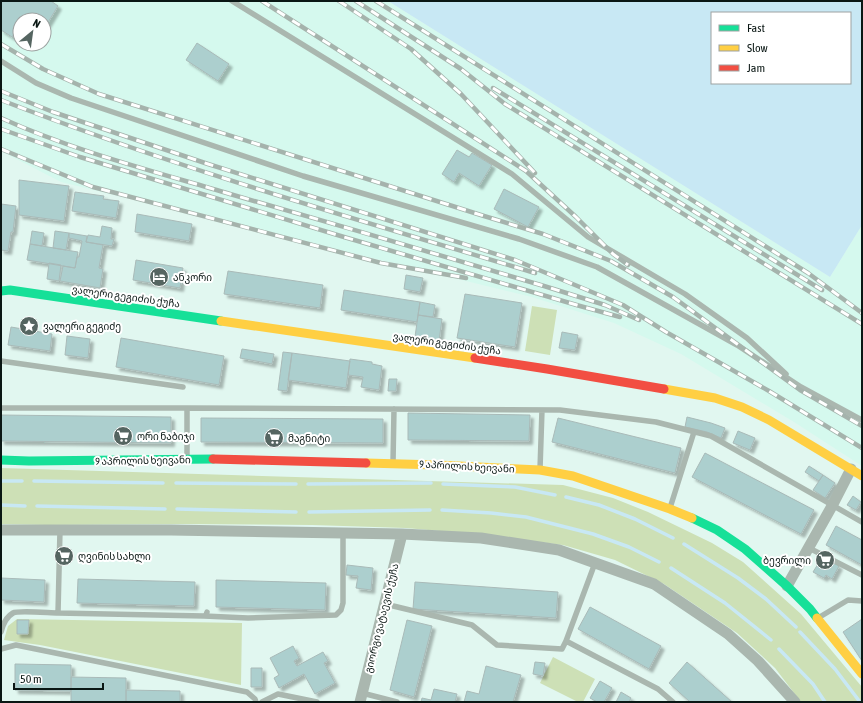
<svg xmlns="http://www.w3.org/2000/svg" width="863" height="703" viewBox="0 0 863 703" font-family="'Asap Condensed','Noto Sans Georgian',sans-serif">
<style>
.built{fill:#d5f9ee;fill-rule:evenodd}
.green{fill:#cde0b6}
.water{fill:#c8e8f4;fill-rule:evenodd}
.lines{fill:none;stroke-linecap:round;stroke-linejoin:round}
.stream{stroke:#c8e8f4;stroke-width:3.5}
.building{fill:#accfce;stroke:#a9bab8;filter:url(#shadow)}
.lane{stroke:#aab7af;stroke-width:5.5}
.street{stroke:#aab7af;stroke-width:11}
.fast{stroke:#16e098;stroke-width:9}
.slow{stroke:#ffcf43;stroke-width:9}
.jam{stroke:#f24e42;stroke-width:9}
.rail-casing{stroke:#a5b3ac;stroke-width:4.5}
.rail{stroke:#fff;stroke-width:3;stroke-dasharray:9;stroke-linecap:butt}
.labels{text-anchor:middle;stroke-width:4;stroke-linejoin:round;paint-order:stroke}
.poi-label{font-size:10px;fill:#0a1714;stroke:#fff;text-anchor:start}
.street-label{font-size:10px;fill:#0a1714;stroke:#fff}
</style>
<defs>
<filter id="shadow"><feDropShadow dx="3.5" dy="3.5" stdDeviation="1" flood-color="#0004"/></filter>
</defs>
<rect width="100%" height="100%" fill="#e1f7f0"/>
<!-- built -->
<path class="built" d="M1,1h387l442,276 32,-52v241l-68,-44 -113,-68 -67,-31 -82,-26 -471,-115 -60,-31zM20,20h24v24h-24z"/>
<!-- green -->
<path class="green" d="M532,306l25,4 -7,45 -25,-4z
M1,468l562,17 50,13 35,14 64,31 31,19 58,52 61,73v15h-61l-26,-34 -38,-35 -73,-49 -49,-24 -52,-15 -79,-10 -78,-7 -94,-3 -129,-1 -137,1 -45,-1z
M17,619l225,4 -1,62 -201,-40 -36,-5 4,-14z
M553,657l42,22 -12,23h-5l-38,-19z"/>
<!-- water -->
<path class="water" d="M388,1h474v224l-32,52zM712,13h138v70h-138z"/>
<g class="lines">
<!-- stream -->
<path class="stream" d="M1,481h21
M34,481l129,2
M176,483l120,1
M308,484l123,-1
M443,484l72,3 40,8
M566,497l33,8 36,14 38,19
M1,505l24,1
M37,506l128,3
M177,509l119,3
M442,510l49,3 35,4 67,17 36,13 30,15
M309,512l121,-2
M684,544l54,34 28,21 30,28
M671,568l54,35 46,37
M800,632l35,37 25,33
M779,649l34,35 12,18"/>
</g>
<!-- building -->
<path class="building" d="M1,1h50l7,5 -14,23v-9h-15l-4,-3 -2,3h-3v5l-8,12 -11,-7z
M197,43l32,21 -11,17 -32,-21z
M457,150l12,7 3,-4 20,12 -13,21 -20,-13 -5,9 -12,-8z
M19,180l50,6 -5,35 -45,-6z
M504,189l35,18 -11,20 -34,-18z
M75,192l29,4 -1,3 16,2 -3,17 -44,-7z
M1,204l15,2 -3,26h-2l-3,19 -7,-1z
M137,214l55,10 -3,17 -54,-9z
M102,226l10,2 -1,11h3l-2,7 -26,-4 2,-7 12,2z
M32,231l12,2 -2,13 -12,-2z
M55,231l14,2 -3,17 -13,-2z
M69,233l18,3 -1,6 17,3 -4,23 4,1 -3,19 -40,-7 3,-15 12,2 2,-11h2l3,-16 -13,-3z
M30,244l48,8 -3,16 -48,-8z
M136,260l47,8 -3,20 -47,-8z
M49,263l12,2 -2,16 -12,-2z
M228,271l95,14 -3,23 -96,-14z
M406,275l17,3 -3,14 -16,-3z
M344,290l76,12 -3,20 -76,-12z
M465,294l57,9 -7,44 -58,-9z
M420,302l15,3 -2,12 -15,-2z
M418,315l24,4 -3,22 -24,-4z
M11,327l41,7 -2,17 -42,-6z
M562,332l16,3 -3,15 -16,-2z
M67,336l23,3 -2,19 -23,-3z
M121,338l103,18 -5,29 -103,-18z
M242,349l32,5 -2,10 -32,-6z
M283,352l9,1 -5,38 -9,-1z
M292,353l58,8 -4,27 -58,-8z
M350,359l22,3v2l10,2 -3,24 -18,-3 2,-10 -15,-2z
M389,379h8l-1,12h-8z
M408,413l122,2 -1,26 -121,-1z
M1,415l170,2v26l-170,-2z
M687,417l24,6 14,5 -4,10 -14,-6 -22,-5z
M201,418l182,1v24l-182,-1z
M558,418l123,30 -6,25 -123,-31z
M738,431l17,7 -5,12 -17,-7z
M705,453l109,57 -13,24 -109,-57z
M809,466l14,9 -4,6 -14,-9z
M823,475l12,8 -10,15 -12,-8z
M853,496l8,6 -5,8 -9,-5z
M836,526l26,14v25l-36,-20z
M822,556l17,10 -7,13 -6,-4 -2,3 -11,-6 5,-8 9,5 1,-3 -9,-5z
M347,565l26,3 -2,22 -15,-2 2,-12 -12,-1z
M1,578l44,2 -1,22 -43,-2z
M78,579l117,3 -1,24 -117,-3z
M216,580l110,3 -1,27 -109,-3z
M415,582l143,10 -2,26 -143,-9z
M590,607l71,39 -12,23 -71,-40z
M862,619v42l-19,-29z
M17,620h12l-1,14h-11z
M407,620l25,6 -18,71 -24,-7z
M293,646l6,12 -5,3 3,5 26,-14 5,9 -4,2 11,20 -20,11 -11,-20 -25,14 -5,-10 5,-3 -9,-17z
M535,662l10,1 -2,13 -10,-2z
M687,662l45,40h-42l-21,-19z
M15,664l56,1v26l-56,-1z
M486,666l35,9 -8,27h-49l3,-11 12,3z
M251,668h11v19h-11z
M71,677l55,1v24h-55z
M600,681l12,7 -8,14h-7l-7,-4z
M434,689l23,5 -2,8h-34l1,-4 9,2z
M126,690l54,1v11h-54z
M621,692l10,6 -2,4h-13z"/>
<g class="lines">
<!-- lane -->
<path class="lane" d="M232,1l280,173 76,63 97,57 62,44 39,36
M1,61l35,22 35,15 232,78 216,63 78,28 140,78 64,42 61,33
M1,361l182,26
M1,408h186v51
M187,408l373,2 96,12 55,14 151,86
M393,463l1,-54
M540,469l2,-59
M670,508l24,-76
M60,530l-2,83 146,3 2,-1 1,-3
M809,548l53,27
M385,604l87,21 25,20 65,4 4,-8 29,-78
M204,616l44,2 88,-3 5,-5 2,-7v-71
M818,618l30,-18 14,1
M1,632c2,-8 5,-15 12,-19 5,-3 37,0 45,0
M566,641l92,48 15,13
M1,649l15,-4 231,47 8,7 1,3
M362,693l35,9
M262,702l16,-8 39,8"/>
<!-- street -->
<path class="street" d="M1,530h170l231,4 79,4 78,12 95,34 74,50 30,27 37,41
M787,586l45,-80 19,-37
M360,702l42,-168"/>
<!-- fast -->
<path class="fast" d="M1,291l9,-1 211,31
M1,460l28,1 184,-2
M692,518l25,12 28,19 42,37 23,23 7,9"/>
<!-- slow -->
<path class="slow" d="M221,321l254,37
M664,389l51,9 27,9 27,13 93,56
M366,463l72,2 102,5 33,6 97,33 22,9
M817,618l45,56"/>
<!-- jam -->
<path class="jam" d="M475,358l72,11 117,20
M213,459l153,4"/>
<!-- rail casing -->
<g class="rail-casing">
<path id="rail" d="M262,1l264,170 50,46 37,37 15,11
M339,1l72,48 50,45 74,79
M356,1l105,68 44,35 357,220
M376,1l432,272 54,40
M1,44l42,25 56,25 385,122 59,18 68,27 62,36 127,93 62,36
M493,88l329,202
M1,91l52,21 155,52 307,96 108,45 43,27 103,59 93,57
M1,100c175,68 355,119 534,173
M1,118c73,33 152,53 229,76 105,30 209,61 314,92l61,19 34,15
M1,129l79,28 264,80 236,69 40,11
M1,149l92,38 288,76 85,15"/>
</g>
<!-- rail -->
<use href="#rail" class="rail"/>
</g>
<!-- icons -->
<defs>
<g id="hotel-disc" transform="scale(1)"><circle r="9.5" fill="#556561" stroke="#fff"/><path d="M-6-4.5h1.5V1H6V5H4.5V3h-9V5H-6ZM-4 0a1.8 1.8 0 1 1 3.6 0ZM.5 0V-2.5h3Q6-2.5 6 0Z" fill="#fff"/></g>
<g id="sight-disc" transform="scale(1)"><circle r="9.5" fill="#556561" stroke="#fff"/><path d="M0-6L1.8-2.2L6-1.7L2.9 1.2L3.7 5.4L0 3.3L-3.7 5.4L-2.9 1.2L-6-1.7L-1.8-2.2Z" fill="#fff"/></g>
<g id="supermarket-disc" transform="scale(1)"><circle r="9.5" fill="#556561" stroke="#fff"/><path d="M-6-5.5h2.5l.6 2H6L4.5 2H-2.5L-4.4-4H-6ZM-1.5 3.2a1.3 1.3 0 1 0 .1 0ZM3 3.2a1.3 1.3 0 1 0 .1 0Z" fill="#fff"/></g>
</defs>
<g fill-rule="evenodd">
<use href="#hotel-disc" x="159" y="277"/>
<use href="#sight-disc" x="29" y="326"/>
<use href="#supermarket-disc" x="123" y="436"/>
<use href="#supermarket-disc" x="274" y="438"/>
<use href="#supermarket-disc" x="64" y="556"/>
<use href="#supermarket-disc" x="825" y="560"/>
</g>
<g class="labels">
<!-- poi labels -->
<g class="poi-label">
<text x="173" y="281">ანკორი</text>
<text x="43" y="330">ვალერი გეგიძე</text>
<text x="137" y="440">ორი ნაბიჯი</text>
<text x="288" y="442">მაგნიტი</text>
<text x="78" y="560">ღვინის სახლი</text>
<text x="811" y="564" text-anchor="end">ბევრილი</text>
</g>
<!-- street labels -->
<g class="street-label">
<text transform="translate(126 296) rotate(8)" y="4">ვალერი გეგიძის ქუჩა</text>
<text transform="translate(447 343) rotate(8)" y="4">ვალერი გეგიძის ქუჩა</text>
<text transform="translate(143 460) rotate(-1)" y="4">9 აპრილის ხეივანი</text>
<text transform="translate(467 466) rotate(3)" y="4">9 აპრილის ხეივანი</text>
<text transform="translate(381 618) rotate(-76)" y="4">გიორგი ვატაევის ქუჩა</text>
</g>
</g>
<!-- border -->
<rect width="863" height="703" fill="none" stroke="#0a1714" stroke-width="4"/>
<!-- legend -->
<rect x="711" y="12" width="140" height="72" fill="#ffffff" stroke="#9da2a1"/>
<rect x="719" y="25" width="20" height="6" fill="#16e098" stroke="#9da2a1"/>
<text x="747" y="32" font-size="12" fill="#0a1714">Fast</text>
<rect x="719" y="45" width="20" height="6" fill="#ffcf43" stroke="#9da2a1"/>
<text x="747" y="52" font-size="12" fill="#0a1714">Slow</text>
<rect x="719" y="65" width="20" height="6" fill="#f24e42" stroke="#9da2a1"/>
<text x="747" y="72" font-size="12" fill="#0a1714">Jam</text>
<!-- north arrow -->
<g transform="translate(32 32) rotate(29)"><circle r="19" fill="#ffffff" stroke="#9da2a1"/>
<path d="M0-3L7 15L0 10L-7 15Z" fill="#556561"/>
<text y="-6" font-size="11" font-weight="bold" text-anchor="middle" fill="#0a1714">N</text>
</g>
<!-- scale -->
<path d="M14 683v6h89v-6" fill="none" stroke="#0a1714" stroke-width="2"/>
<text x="20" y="683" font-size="12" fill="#0a1714" stroke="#ffffff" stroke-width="3" paint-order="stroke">50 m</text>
</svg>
